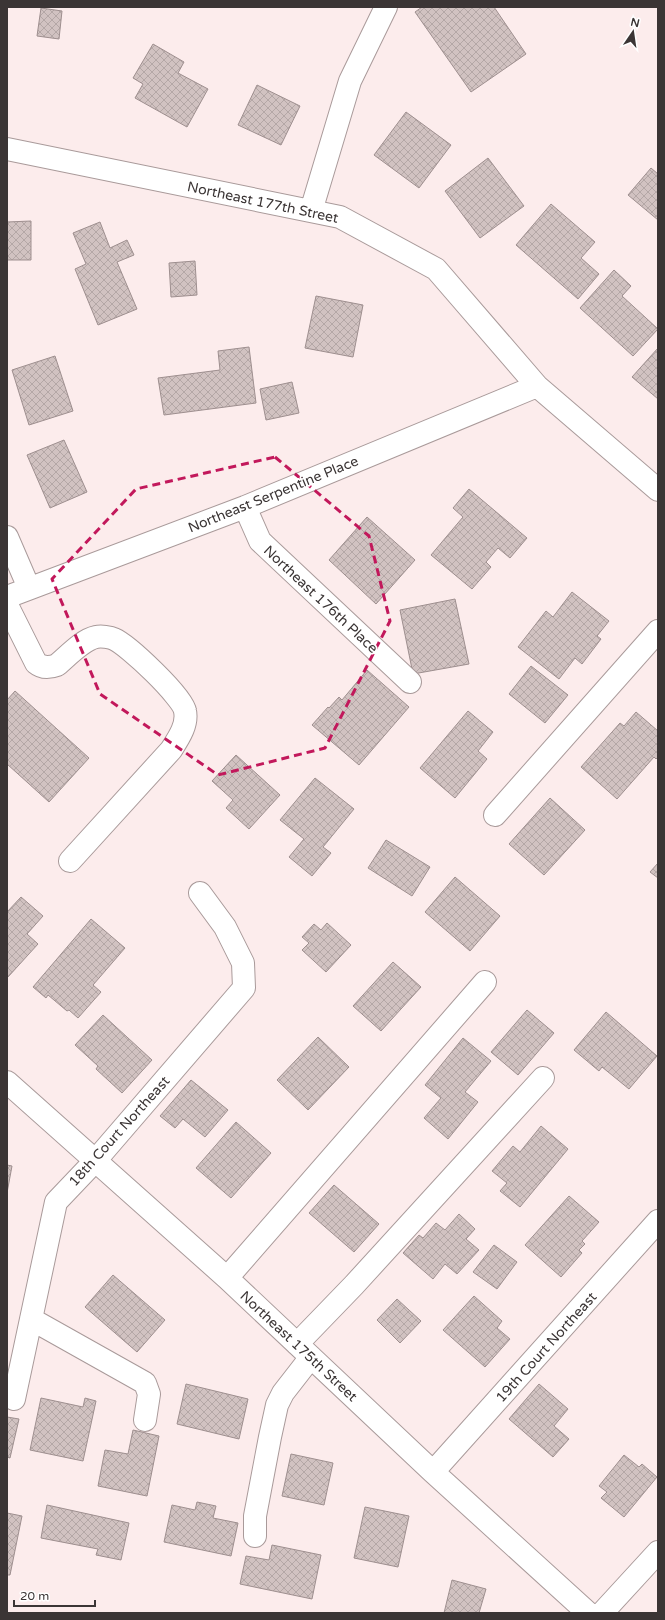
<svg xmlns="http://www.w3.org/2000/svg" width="665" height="1620" viewBox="0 0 665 1620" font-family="'Varela Round',sans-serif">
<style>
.building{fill:url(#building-cross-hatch);stroke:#9e8f8f}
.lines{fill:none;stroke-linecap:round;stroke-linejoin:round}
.minor-casing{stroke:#a99a9a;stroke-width:24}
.minor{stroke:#fff;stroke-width:22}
.marked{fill:none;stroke:#c2185b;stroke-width:3;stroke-dasharray:8 5;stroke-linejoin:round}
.labels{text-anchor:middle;stroke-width:3.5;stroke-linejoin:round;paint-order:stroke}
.street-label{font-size:14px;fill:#3b3535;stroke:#fff}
</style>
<defs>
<pattern id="building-cross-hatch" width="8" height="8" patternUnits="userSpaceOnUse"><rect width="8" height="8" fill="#d1c2c1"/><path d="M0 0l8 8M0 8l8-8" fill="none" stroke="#b4a7a6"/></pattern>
</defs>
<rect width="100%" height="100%" fill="#fcecec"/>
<!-- building -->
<path class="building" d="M422,7h72l32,47 -55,38 -56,-80z
M41,8l21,3 -3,28 -22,-3z
M153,44l31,18 -6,11 30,16 -21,38 -52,-29 8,-14 -10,-6z
M257,85l43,21 -19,39 -43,-20z
M406,112l45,33 -32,43 -45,-33z
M488,158l36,48 -44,32 -35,-47z
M651,168l7,6v46l-30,-25z
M551,204l44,38 -14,16 18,16 -21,25 -62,-54z
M31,221v39h-24v-38z
M100,222l10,26 17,-8 7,15 -17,7 20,47 -39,16 -23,-56 11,-5 -13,-31z
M195,261l2,34 -26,2 -2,-34z
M614,270l17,16 -9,10 36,33 -25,27 -53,-48z
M316,296l47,9 -10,52 -48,-9z
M249,347l7,56 -92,12 -6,-37 62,-8 -2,-19z
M658,348v51l-26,-22z
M55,356l18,55 -44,14 -17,-55z
M292,382l7,31 -33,7 -6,-31z
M64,440l23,52 -37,16 -23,-53z
M469,489l58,49 -17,20 -12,-10 -12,14 5,5 -19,22 -41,-34 32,-38 -10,-9z
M367,517l48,43 -39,44 -47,-44z
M572,592l37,29 -12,15 4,3 -19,25 -7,-6 -16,21 -41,-32 28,-36 7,6z
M455,599l14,65 -56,10 -13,-64z
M531,666l37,29 -23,28 -36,-29z
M367,670l42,37 -50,58 -47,-40 16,-18 1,1 10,-11 3,3z
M15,691l74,67 -40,44 -42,-38v-64z
M468,711l25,21 -15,19 9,8 -32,39 -35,-30z
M636,712l22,19v26l-2,2 -2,-2 -37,42 -36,-32 39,-44 4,3z
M236,755l44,40 -31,34 -23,-21 7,-8 -21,-19z
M315,778l39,31 -31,38 8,6 -19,23 -23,-19 15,-18 -24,-19z
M550,798l35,32 -41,45 -35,-31z
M386,840l44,27 -18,29 -44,-28z
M658,863v15l-8,-6z
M455,877l45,39 -30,35 -45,-39z
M21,897l22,19 -16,18 11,10 -30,33 -1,-1v-64z
M91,919l34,29 -32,37 8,7 -23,26 -9,-8 -2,1 -19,-16 -2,3 -13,-11z
M327,923l24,22 -25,27 -24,-22 7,-7 -7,-6 12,-13 7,6z
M393,962l28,25 -40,44 -28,-25z
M527,1010l27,23 -36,42 -27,-23z
M606,1012l51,44 -28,33 -27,-22 -3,4 -25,-21z
M103,1015l49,45 -30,33 -26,-24 2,-3 -23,-21z
M318,1037l31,30 -41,43 -31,-30z
M463,1038l28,23 -26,31 13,10 -30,37 -24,-21 17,-20 -16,-13z
M191,1080l37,30 -23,27 -22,-18 -8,9 -15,-12z
M236,1122l35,31 -40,45 -35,-30z
M541,1126l27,23 -48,58 -20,-16 7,-8 -15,-12 21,-25 7,6z
M7,1165l5,1 -5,27z
M334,1185l45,39 -25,28 -45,-39z
M569,1196l30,26 -17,19 3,3 -6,6 3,3 -21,24 -36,-32z
M459,1214l16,15 -9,10 13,11 -22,24 -12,-10 -12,15 -30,-26 16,-18 4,3 13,-15 9,7z
M494,1245l23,17 -20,27 -24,-17z
M113,1275l52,45 -28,32 -52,-45z
M474,1296l28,25 -5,7 13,11 -25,28 -42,-37z
M397,1299l24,22 -21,22 -23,-23z
M186,1384l62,15 -9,40 -62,-15z
M539,1384l29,25 -14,17 15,13 -16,18 -44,-38z
M41,1398l42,9 2,-9 11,3 -13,60 -53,-11z
M7,1417l12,2 -9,39 -3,-1z
M133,1430l26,6 -12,60 -49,-10 7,-36 23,4z
M291,1454l42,9 -9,42 -42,-9z
M624,1455l15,12 3,-3 15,13 -33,40 -23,-19 6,-6 -8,-6z
M197,1502l19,4 -3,12 25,5 -7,33 -67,-14 8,-37 23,5z
M47,1505l82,18 -8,37 -25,-5 2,-6 -57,-11z
M365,1507l44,9 -11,51 -44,-9z
M7,1513l15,3 -12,59h-3z
M272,1545l49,10 -9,44 -72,-15 6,-28 23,4z
M452,1580l34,9 -7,24h-35z"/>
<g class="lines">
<!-- minor casing -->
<g class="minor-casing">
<path id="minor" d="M7,149l333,68 96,52 101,117 121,104
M311,211l39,-130 36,-74
M245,507l15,34 150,141
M7,537l22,51
M7,597l238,-90 292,-121
M7,605l29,58c6,5 13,5 21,2 11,-9 25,-25 39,-28 5,-1 14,0 18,2 14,6 69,58 71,72 3,14 -7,28 -14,39l-101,111
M495,815l163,-184
M7,1082l220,196 206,194 155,141
M227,1278l258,-296
M31,1319l114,64 4,11 -4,26
M297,1344l57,-59 189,-207
M14,1399l42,-197 39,-41 149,-173 -1,-25 -18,-36 -25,-34
M433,1472l225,-251
M255,1536v-20l15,-79 7,-32 6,-12 28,-36
M602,1613l56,-61"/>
</g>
<!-- minor -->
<use href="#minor" class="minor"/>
</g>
<!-- marked area -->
<path class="marked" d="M275,457l94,79 21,85 -65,127 -107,27 -118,-81 -48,-115 84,-90z"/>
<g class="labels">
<!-- street labels -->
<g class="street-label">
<text transform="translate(263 202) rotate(12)" y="5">Northeast 177th Street</text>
<text transform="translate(273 494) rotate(-22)" y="5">Northeast Serpentine Place</text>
<text transform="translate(321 599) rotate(43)" y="5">Northeast 176th Place</text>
<text transform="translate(119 1131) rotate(-48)" y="5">18th Court Northeast</text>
<text transform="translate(299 1346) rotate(43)" y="5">Northeast 175th Street</text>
<text transform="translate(546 1347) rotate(-48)" y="5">19th Court Northeast</text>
</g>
</g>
<!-- border -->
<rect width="665" height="1620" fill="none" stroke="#3b3535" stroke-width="16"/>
<!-- north arrow -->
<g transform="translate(633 32) rotate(13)" stroke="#ffffff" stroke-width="3" paint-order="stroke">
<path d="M0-3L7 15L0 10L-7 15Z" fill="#3b3535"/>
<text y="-6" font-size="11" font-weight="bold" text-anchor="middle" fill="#3b3535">N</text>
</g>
<!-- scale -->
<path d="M14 1600v6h81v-6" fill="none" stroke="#3b3535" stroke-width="2"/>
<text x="20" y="1600" font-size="12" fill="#3b3535" stroke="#ffffff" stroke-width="3" paint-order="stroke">20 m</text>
</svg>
